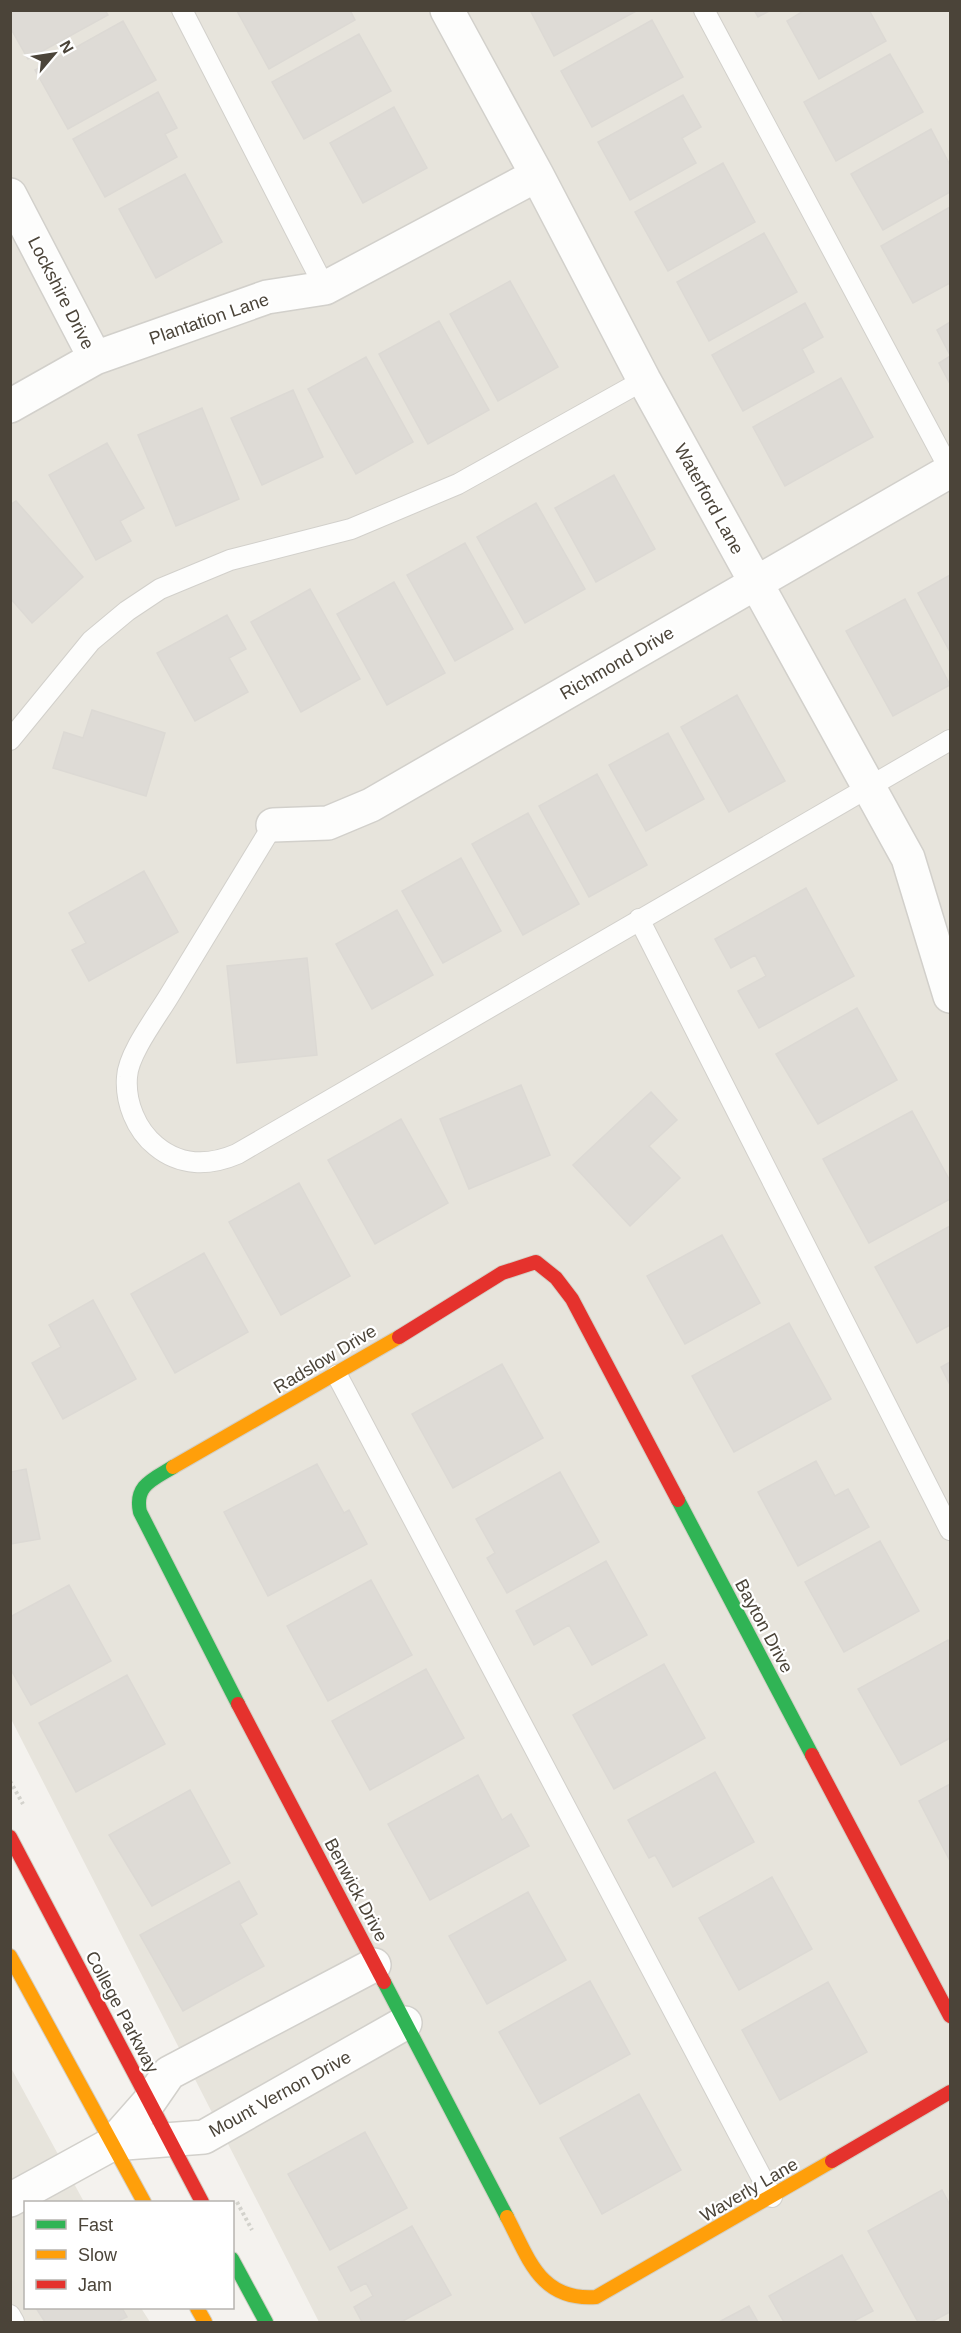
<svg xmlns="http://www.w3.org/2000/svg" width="961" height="2333" viewBox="0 0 961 2333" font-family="Helvetica,sans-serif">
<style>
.residential{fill:#e7e4dc}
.building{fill:#dedbd6;stroke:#dcd9d4;stroke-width:1.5}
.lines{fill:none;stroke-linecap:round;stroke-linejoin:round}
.lane-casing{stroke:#d2d0cb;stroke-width:22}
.street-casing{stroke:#d2d0cb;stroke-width:36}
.fast-casing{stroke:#d3cfc5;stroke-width:16}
.slow-casing{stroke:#d3cfc5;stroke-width:16}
.jam-casing{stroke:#d3cfc5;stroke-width:16}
.path{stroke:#d3d2cc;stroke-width:4;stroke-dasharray:3 3;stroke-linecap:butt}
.lane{stroke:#fdfdfc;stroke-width:20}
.street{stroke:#fdfdfc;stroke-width:33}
.fast{stroke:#30b455;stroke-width:14}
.slow{stroke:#ff9f0a;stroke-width:14}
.jam{stroke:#e5322d;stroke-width:14}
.labels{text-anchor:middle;stroke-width:4.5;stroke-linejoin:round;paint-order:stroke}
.street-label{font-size:18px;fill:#4b4439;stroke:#fff}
</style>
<rect width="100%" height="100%" fill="#f4f2ee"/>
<!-- residential -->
<path class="residential" d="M11,11h939v2311h-631l-308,-603z
M10,2066l74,136h-58v106h115l9,14h-139z"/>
<!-- building -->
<path class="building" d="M10,10h95l3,5 -80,44 -18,-32z
M350,10l5,10 -86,49 -32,-58z
M530,10h108l-84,46z
M754,10h17l-13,7z
M805,10h64l17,31 -67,38 -32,-58z
M652,20l31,57 -91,50 -31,-56z
M123,21l33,59 -88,49 -33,-59z
M359,34l32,57 -87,48 -32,-57z
M890,54l33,58 -87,49 -32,-59z
M158,92l19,36 -12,6 12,23 -72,40 -32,-58z
M683,95l18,32 -19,11 14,25 -66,37 -32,-58z
M394,107l33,61 -64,35 -33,-60z
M931,129l19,36v27l-67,38 -32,-56z
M723,163l32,59 -87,49 -33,-59z
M185,174l37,68 -66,36 -37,-69z
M950,207v76l-37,20 -32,-57z
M764,233l33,59 -88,49 -32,-59z
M510,281l48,86 -60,34 -48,-87z
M805,303l18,34 -21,12 12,23 -71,39 -31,-56z
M439,321l50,89 -61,34 -49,-90z
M950,322v33l-13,-25z
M950,356v28l-11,-21z
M366,357l47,85 -57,32 -48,-85z
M841,378l32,59 -88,49 -32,-59z
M293,390l30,67 -61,28 -31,-67z
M202,408l37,91 -63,27 -38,-91z
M107,443l37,65 -24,13 11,20 -35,19 -47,-85z
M614,475l41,74 -59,33 -41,-74z
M16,501l67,76 -51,46 -22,-25v-93z
M536,503l49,86 -60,34 -48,-86z
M465,543l48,86 -58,32 -48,-86z
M950,575v77l-32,-59z
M394,582l51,91 -58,32 -50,-91z
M310,589l50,90 -59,33 -50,-90z
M905,599l45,86 -57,31 -47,-85z
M227,615l19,34 -17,9 19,34 -53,29 -38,-68z
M737,695l48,86 -56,31 -48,-85z
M92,710l73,23 -19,63 -93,-28 11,-36 19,6z
M668,733l36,66 -58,32 -37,-66z
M597,774l50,91 -58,32 -50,-91z
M528,813l51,91 -56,31 -51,-91z
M461,858l40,73 -58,32 -41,-72z
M144,871l34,61 -89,49 -17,-31 14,-7 -17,-30z
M806,888l48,88 -95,52 -21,-37 28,-15 -11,-21 -24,13 -16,-29z
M397,910l36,65 -61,34 -36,-65z
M307,958l10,97 -80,8 -10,-97z
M857,1008l40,72 -79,44 -42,-70z
M521,1085l29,70 -81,34 -29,-70z
M651,1092l26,28 -28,26 31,32 -50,48 -57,-61z
M912,1111l38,70v18l-81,44 -46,-84z
M401,1119l47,84 -73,41 -47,-84z
M299,1183l51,93 -69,39 -52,-93z
M950,1226v99l-33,18 -42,-76z
M722,1235l38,68 -75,41 -38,-68z
M204,1253l44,79 -73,41 -44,-79z
M93,1300l43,79 -73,40 -31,-56 29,-16 -12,-22z
M789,1323l42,76 -97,53 -42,-76z
M950,1362v23l-9,-18z
M502,1364l41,74 -90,50 -41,-74z
M816,1461l19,35 13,-7 21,38 -71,39 -40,-74z
M317,1464l27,49 5,-3 18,34 -99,52 -44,-84z
M26,1469l14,70 -30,5v-72z
M560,1472l39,70 -92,51 -20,-35 8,-5 -19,-34z
M880,1541l39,70 -75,41 -39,-70z
M606,1561l41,74 -55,30 -23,-40 -35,20 -18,-34z
M371,1580l41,75 -84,46 -41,-75z
M69,1585l42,76 -80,44 -21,-37v-51z
M948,1640l2,5v93l-49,27 -43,-76z
M664,1664l41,74 -91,51 -41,-74z
M426,1669l38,69 -94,52 -38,-69z
M127,1675l38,69 -89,48 -37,-69z
M715,1772l39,70 -81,45 -18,-32 -6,3 -21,-38z
M478,1775l24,45 9,-6 18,32 -99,54 -42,-76z
M950,1784v77l-31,-60z
M190,1790l40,73 -78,43 -43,-71z
M772,1877l40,72 -73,41 -40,-72z
M239,1881l18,33 -17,10 24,42 -81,45 -43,-76z
M528,1892l38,68 -79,44 -38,-68z
M590,1981l40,73 -90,50 -41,-72z
M828,1982l39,70 -87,48 -38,-70z
M639,2094l42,76 -79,44 -42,-76z
M365,2132l42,76 -77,42 -42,-76z
M942,2190l8,15v107l-19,10h-13l-50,-91z
M412,2226l39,69 -50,27h-39l-8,-15 19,-11 -7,-13 -15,8 -13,-24z
M842,2255l31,56 -21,11h-68l-15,-26z
M749,2306l9,16h-39z
M36,2308h86l5,9 -11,5h-71z"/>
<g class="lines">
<!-- lane casing -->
<g class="lane-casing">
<path id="lane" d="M182,10l143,278
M704,10l246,460
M10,740l81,-99 36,-30 33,-22 70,-29 121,-31 107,-45 186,-104
M273,825c-35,57 -69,114 -104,171 -12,20 -41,58 -42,81 -2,25 9,53 29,69 24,20 53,20 81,8l713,-414
M639,919l311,611
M337,1375l435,822
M10,2315l4,7"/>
</g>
<!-- street casing -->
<g class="street-casing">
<path id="street" d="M447,10l90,165 107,205 264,478 42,138
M10,195l85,163
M10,406l85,-48 172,-61 58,-9 212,-113
M273,825l55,-2 43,-18 579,-334
M112,2144l92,-7 201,-114
M10,2200l102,-56 37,-42 20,-29 205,-108"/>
</g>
<!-- fast casing -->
<g class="fast-casing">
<path id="fast" d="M173,1467c-19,12 -39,18 -33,45l98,192
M678,1500l134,255
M384,1982l123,235
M232,2259l34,63"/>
</g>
<!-- slow casing -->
<g class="slow-casing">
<path id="slow" d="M173,1467l226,-130
M10,1956l134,246
M507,2217c22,42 33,84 89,80l236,-136
M197,2308l8,14"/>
</g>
<!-- jam casing -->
<g class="jam-casing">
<path id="jam" d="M399,1337l103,-64 34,-11 20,16 16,21 106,201
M238,1704l146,278
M812,1755l138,261
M10,1837l192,365
M832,2161l118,-69"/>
</g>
<!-- path -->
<path class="path" d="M10,1781l13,23
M237,2202l15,28"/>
<!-- lane -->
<use href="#lane" class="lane"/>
<!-- street -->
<use href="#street" class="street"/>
<!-- fast -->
<use href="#fast" class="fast"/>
<!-- slow -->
<use href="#slow" class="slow"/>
<!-- jam -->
<use href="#jam" class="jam"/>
</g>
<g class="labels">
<!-- street labels -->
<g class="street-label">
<text transform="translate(61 293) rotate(63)" y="6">Lockshire Drive</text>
<text transform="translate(209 319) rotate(-19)" y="6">Plantation Lane</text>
<text transform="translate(709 499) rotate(61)" y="6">Waterford Lane</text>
<text transform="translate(617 663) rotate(-30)" y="6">Richmond Drive</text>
<text transform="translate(325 1359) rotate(-31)" y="6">Radslow Drive</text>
<text transform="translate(764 1626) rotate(62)" y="6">Bayton Drive</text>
<text transform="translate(356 1890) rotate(62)" y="6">Benwick Drive</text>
<text transform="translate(122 2012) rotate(62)" y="6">College Parkway</text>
<text transform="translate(280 2094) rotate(-29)" y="6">Mount Vernon Drive</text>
<text transform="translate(749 2190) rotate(-30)" y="6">Waverly Lane</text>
</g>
</g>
<!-- border -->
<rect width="961" height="2333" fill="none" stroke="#4b4439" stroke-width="24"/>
<!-- legend -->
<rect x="24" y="2201" width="210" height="108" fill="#ffffff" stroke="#b7b4b0" stroke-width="1.5"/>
<rect x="36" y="2220" width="30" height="9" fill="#30b455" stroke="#b7b4b0" stroke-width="1.5"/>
<text x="78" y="2231" font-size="18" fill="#4b4439">Fast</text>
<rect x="36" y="2250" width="30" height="9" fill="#ff9f0a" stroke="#b7b4b0" stroke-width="1.5"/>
<text x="78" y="2261" font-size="18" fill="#4b4439">Slow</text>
<rect x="36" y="2280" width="30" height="9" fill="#e5322d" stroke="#b7b4b0" stroke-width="1.5"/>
<text x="78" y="2291" font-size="18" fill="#4b4439">Jam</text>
<!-- north arrow -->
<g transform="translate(54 54) rotate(61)" stroke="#ffffff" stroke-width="4.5" paint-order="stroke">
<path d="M0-4.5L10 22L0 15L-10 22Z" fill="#4b4439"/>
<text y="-9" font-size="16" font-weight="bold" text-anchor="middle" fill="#4b4439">N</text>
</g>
</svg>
